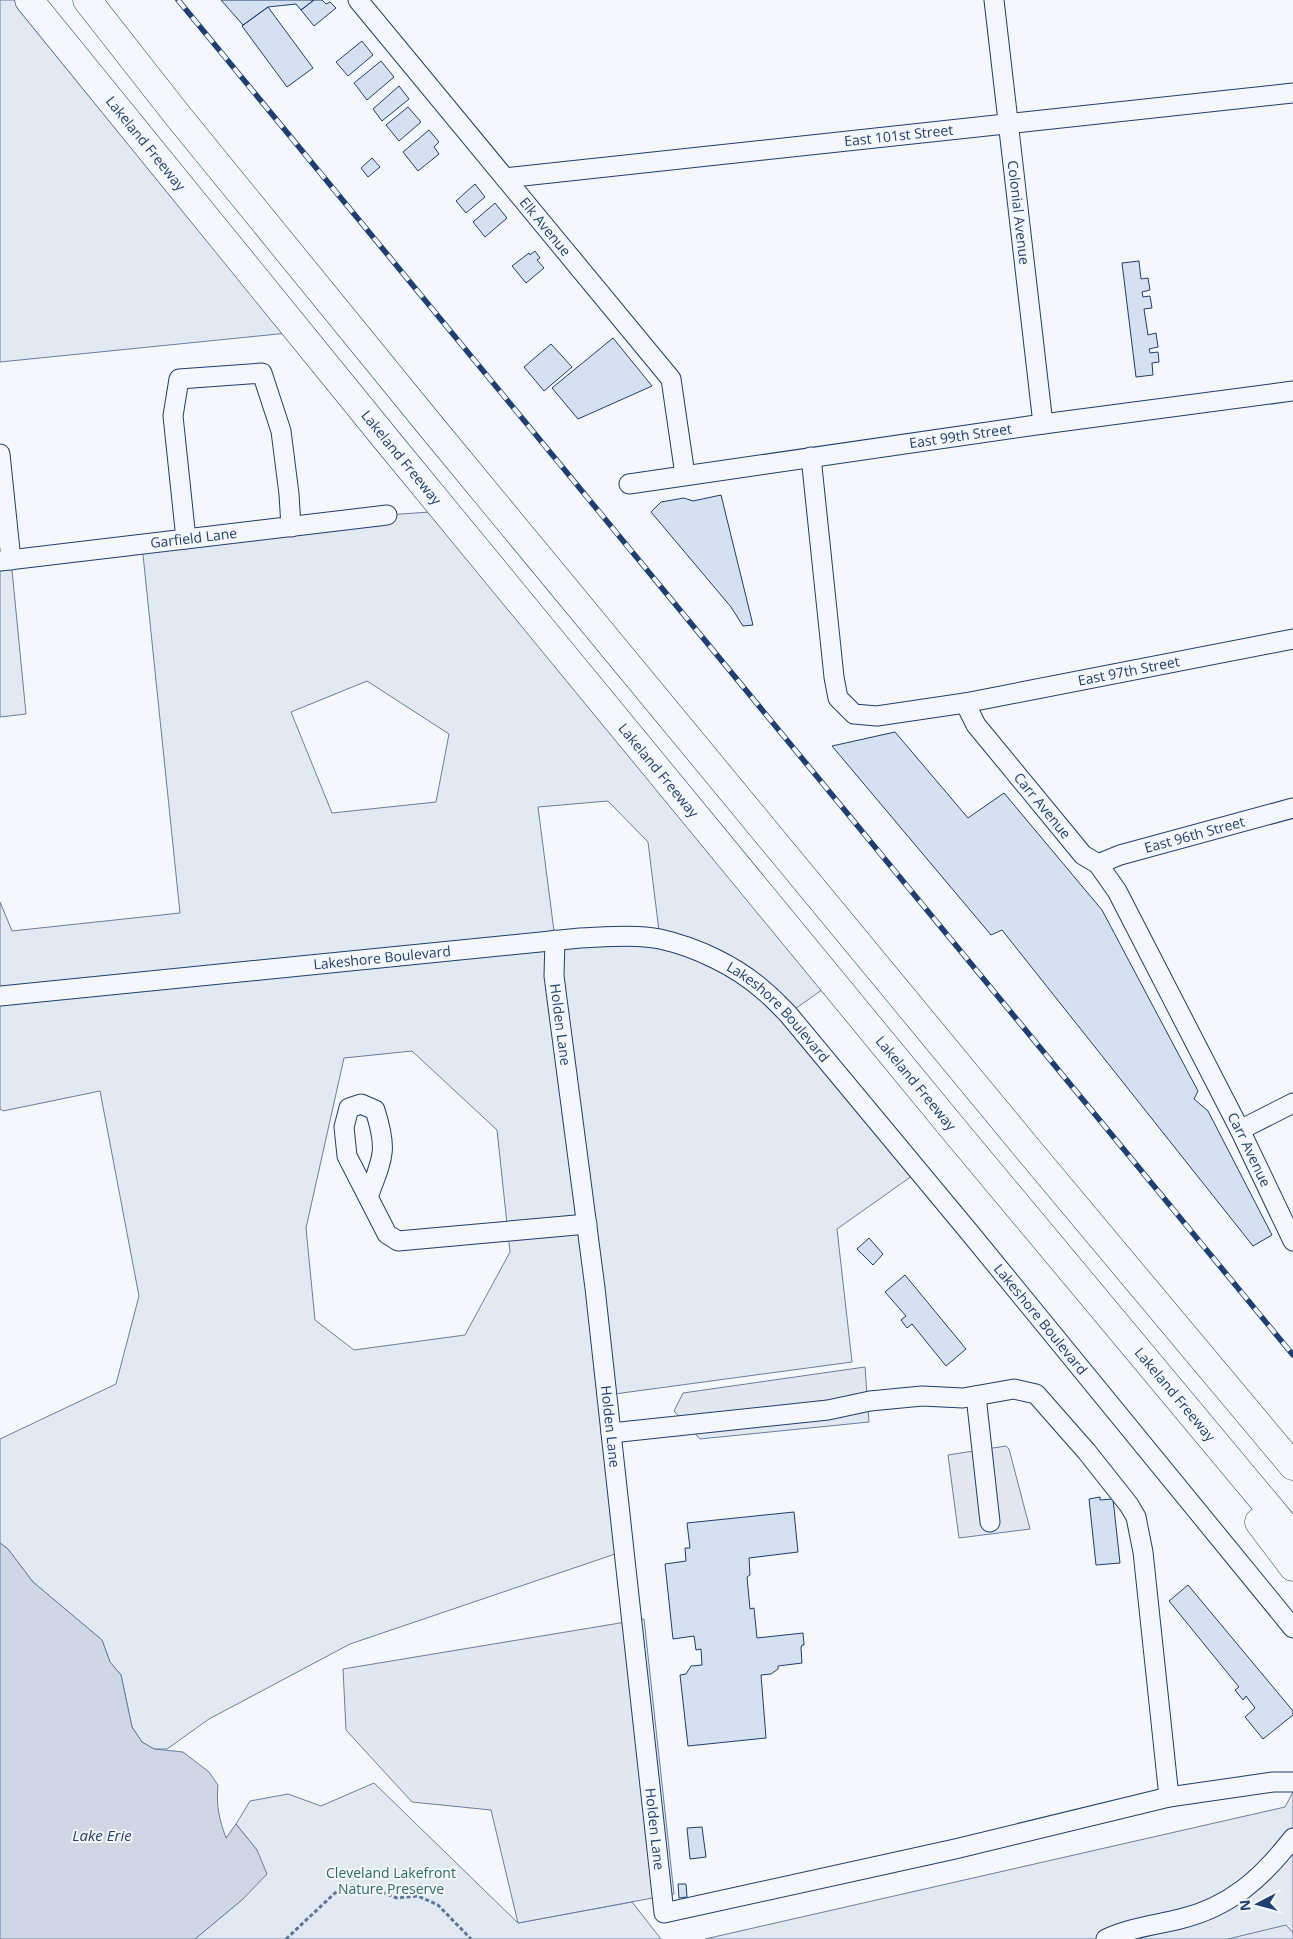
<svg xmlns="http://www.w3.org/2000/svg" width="1293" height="1939" viewBox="0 0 1293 1939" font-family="'Open Sans',sans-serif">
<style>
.green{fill:#e3e9f0;stroke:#687fa3;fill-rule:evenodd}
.parking{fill:#e3e8f0;stroke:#687fa3}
.water{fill:#cfd7e4;stroke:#687fa3}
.building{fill:#d5e0f0;stroke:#1d3f73}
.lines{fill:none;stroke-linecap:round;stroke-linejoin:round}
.minor-casing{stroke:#1d3f73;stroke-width:21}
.highway-casing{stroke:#1d3f73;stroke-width:29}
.path{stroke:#5e769c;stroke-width:3;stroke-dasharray:4 2.5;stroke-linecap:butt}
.minor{stroke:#f4f7fb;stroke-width:19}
.highway{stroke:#f4f7fb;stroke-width:28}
.rail-casing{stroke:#1d3f73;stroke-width:5.5}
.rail{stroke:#f4f7fb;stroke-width:4;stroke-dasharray:11;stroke-linecap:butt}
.labels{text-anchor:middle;stroke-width:4;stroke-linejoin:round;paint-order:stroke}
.street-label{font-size:14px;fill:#1d3f73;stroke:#f4f7fb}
.park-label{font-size:14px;fill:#2c6c60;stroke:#f4f7fb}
.water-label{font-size:15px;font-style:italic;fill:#1d3f73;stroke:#f4f7fb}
</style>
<rect width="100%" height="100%" fill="#f4f7fb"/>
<!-- green -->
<path class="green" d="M0,0h29l269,332 -298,30z
M444,511l389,471 -45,32 131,157 -82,58 15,133 -245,33 17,156 -274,93 -141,75 -42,30h-13l-12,-7 -10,-15 -11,-52 -11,-13 -8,-22 -69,-58 -25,-33 -8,-6v-104l116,-55 23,-88 -39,-205 -97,20 -3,-2v-207l12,29 168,-18 -38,-368 245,-30zM367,681l82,53 -13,68 -104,11 -41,-101zM608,801l40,41 12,97h-105l-17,-132zM412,1051l85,79 13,122 -45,83 -111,15 -39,-30 -9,-92 38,-170z
M11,560l15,154 -26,3v-155z
M374,1783l144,140 114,-21 29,37h-466l48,-40 14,-49 -21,-26 14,-23 38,-7 33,12z
M1293,1792v147h-588l580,-132z"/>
<!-- parking -->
<path class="parking" d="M865,1367l4,55 -169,17 -26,-28 9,-18z
M1006,1446l3,3 21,80 -71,9 -11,-83z
M644,1619l30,275 -156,29 -27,-113 -79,-8 -66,-72 -3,-61z
M1286,1925l7,8v6h-65z"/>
<!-- water -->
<path class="water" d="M0,1543l8,6 25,33 69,58 8,22 11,13 11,52 10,15 12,7 29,3 26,20 9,13c-2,20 1,34 8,53l10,-14 21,26 10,24 -24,25 -48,40h-195z"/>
<!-- building -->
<path class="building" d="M221,0h93l-13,10 -5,-6 -28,3 -25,18z
M314,0h8l4,4 4,-2 6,6 -22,18 -13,-16z
M268,7l45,61 -26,19 -45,-61z
M362,41l11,14 -25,21 -12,-14z
M381,61l13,16 -27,23 -13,-17z
M399,86l10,13 -27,22 -9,-12z
M408,107l13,15 -22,19 -13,-16z
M429,130l10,12 -5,5 5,7 -21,17 -15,-19z
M372,158l8,9 -12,10 -7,-9z
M475,184l10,13 -19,16 -10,-12z
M495,203l12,15 -22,19 -12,-15z
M535,251l5,7 -3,2 7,8 -18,15 -14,-17 17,-13 1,2z
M1139,261l2,18 7,-1 2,12 -8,2 1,5 7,-1 2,12 -8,1 4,26 8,-2 2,14 -9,2 1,4 8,-1 1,10 -7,1 1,12 -17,2 -14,-114z
M613,338l39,48 -74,33 -26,-31z
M551,344l21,23 -28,24 -20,-24z
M721,495l32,130 -10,1 -12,-19 -80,-95 10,-10 23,-4 9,3z
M895,732l73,86 36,-25 98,117 96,181 -4,8 14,12 64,124 -19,11 -251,-316 -11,5 -159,-189z
M869,1238l14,16 -10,11 -16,-16z
M905,1275l61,74 -20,17 -34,-42 -5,4 -6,-8 5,-4 -21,-24z
M1100,1497v3l13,-1 7,64 -24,2 -7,-66z
M794,1512l4,40 -49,6 1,17 -3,2 3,32 4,-1 3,30 46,-5 1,12h-2l-1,3 1,15 -24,3v3l-7,5 -10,1 5,63 -78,8 -8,-71 6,-1 5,-8 11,-1 -1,-16 -5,1 -2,-14 -21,3 -8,-75 21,-3 -1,-13h5l-3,-25z
M1188,1585l105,126v4l-30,24 -18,-22 10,-9 -9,-12 -3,4 -8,-10 4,-3 -70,-86z
M702,1827l4,30 -16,2 -3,-31z
M678,1884h8l1,13 -8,1z"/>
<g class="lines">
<!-- minor casing -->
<g class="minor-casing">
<g id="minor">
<path id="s1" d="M358,0l313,379 14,96"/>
<path id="s2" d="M994,0l49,424"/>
<path id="s3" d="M505,178l788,-85"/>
<path d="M0,454l11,106"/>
<path id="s4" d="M811,457l23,220 4,21 16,16 23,2 88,-13 328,-64"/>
<path id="s5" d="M629,484l414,-60 250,-33"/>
<path d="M186,539l-13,-123 6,-37 83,-6 19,58 8,63 2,33"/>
<path id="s6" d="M0,561l387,-46"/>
<path id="s7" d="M965,703l11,22 107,130 15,9 19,27 123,239 53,111"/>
<path id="s8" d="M1098,864l22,-9 173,-47"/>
<path id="s9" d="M555,940l-1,36 41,312 69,625 291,-64 214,-52 104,-15h20"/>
<path id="s10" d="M0,996l580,-58c26,-1 55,-4 80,1 36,8 76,27 103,51 9,7 17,16 25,24l182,219 323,395"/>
<path d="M1240,1130l53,-27"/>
<path d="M368,1197c15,-40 20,-46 7,-87l-14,-6 -12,4 -5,19 3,29 40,78 11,7 189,-17"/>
<path d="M976,1396l14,126"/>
<path d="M611,1433l217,-23 42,-9 52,-5 41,2 51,-9 22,5 51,58 42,53 7,12 7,35 26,245"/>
<path d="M1106,1939c23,-11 49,-14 74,-20 50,-12 82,-41 113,-81"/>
</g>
</g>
<!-- highway casing -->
<g class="highway-casing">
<g id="highway">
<path id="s11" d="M29,0l361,444 561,682 342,410"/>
<path d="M87,0l91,116 256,314 597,723 262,313"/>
<path d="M1259,1522l34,45"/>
</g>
</g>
<!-- path -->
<path class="path" d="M286,1939l49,-46 14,-8 22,3 26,10 21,-2 20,9 33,34"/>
<!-- minor -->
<use href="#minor" class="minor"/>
<!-- highway -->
<use href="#highway" class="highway"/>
<!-- rail casing -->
<g class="rail-casing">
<path id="rail" d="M178,0l1115,1355"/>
</g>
<!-- rail -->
<use href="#rail" class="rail"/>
</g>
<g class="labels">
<!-- street labels -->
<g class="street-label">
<text dy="5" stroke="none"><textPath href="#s3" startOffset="396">East 101st Street</textPath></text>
<text dy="5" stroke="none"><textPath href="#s11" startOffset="185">Lakeland Freeway</textPath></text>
<text dy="5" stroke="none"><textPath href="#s2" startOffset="214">Colonial Avenue</textPath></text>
<text dy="5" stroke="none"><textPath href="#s1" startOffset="294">Elk Avenue</textPath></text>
<text dy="5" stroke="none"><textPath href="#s5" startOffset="335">East 99th Street</textPath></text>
<text dy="5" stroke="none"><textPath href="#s11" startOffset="590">Lakeland Freeway</textPath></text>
<text dy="5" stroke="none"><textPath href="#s6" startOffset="195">Garfield Lane</textPath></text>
<text dy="5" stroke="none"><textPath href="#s4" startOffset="544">East 97th Street</textPath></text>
<text dy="5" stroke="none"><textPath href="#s11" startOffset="995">Lakeland Freeway</textPath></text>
<text dy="5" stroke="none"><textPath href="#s7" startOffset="129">Carr Avenue</textPath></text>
<text dy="5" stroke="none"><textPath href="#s8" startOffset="101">East 96th Street</textPath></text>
<text dy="5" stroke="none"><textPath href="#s10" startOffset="384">Lakeshore Boulevard</textPath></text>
<text dy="5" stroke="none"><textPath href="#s10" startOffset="805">Lakeshore Boulevard</textPath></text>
<text dy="5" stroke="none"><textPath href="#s9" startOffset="85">Holden Lane</textPath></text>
<text dy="5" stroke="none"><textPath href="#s11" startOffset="1400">Lakeland Freeway</textPath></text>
<text dy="5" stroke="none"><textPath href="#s7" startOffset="534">Carr Avenue</textPath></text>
<text dy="5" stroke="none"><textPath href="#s10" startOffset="1210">Lakeshore Boulevard</textPath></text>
<text dy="5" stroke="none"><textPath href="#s11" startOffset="1805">Lakeland Freeway</textPath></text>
<text dy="5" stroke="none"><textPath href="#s9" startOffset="490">Holden Lane</textPath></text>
<text dy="5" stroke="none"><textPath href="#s9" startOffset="895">Holden Lane</textPath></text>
</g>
<!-- park labels -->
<g class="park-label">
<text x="391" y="1878">Cleveland Lakefront<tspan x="391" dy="16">Nature Preserve</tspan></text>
</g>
<!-- water labels -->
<g class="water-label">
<text x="102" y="1841">Lake Erie</text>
</g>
</g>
<!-- north arrow -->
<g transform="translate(1258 1904) rotate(264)" stroke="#f4f7fb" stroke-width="4" paint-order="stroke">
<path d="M0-4L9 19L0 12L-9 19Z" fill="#1d3f73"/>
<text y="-8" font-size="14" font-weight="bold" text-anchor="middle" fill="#1d3f73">N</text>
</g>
</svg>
